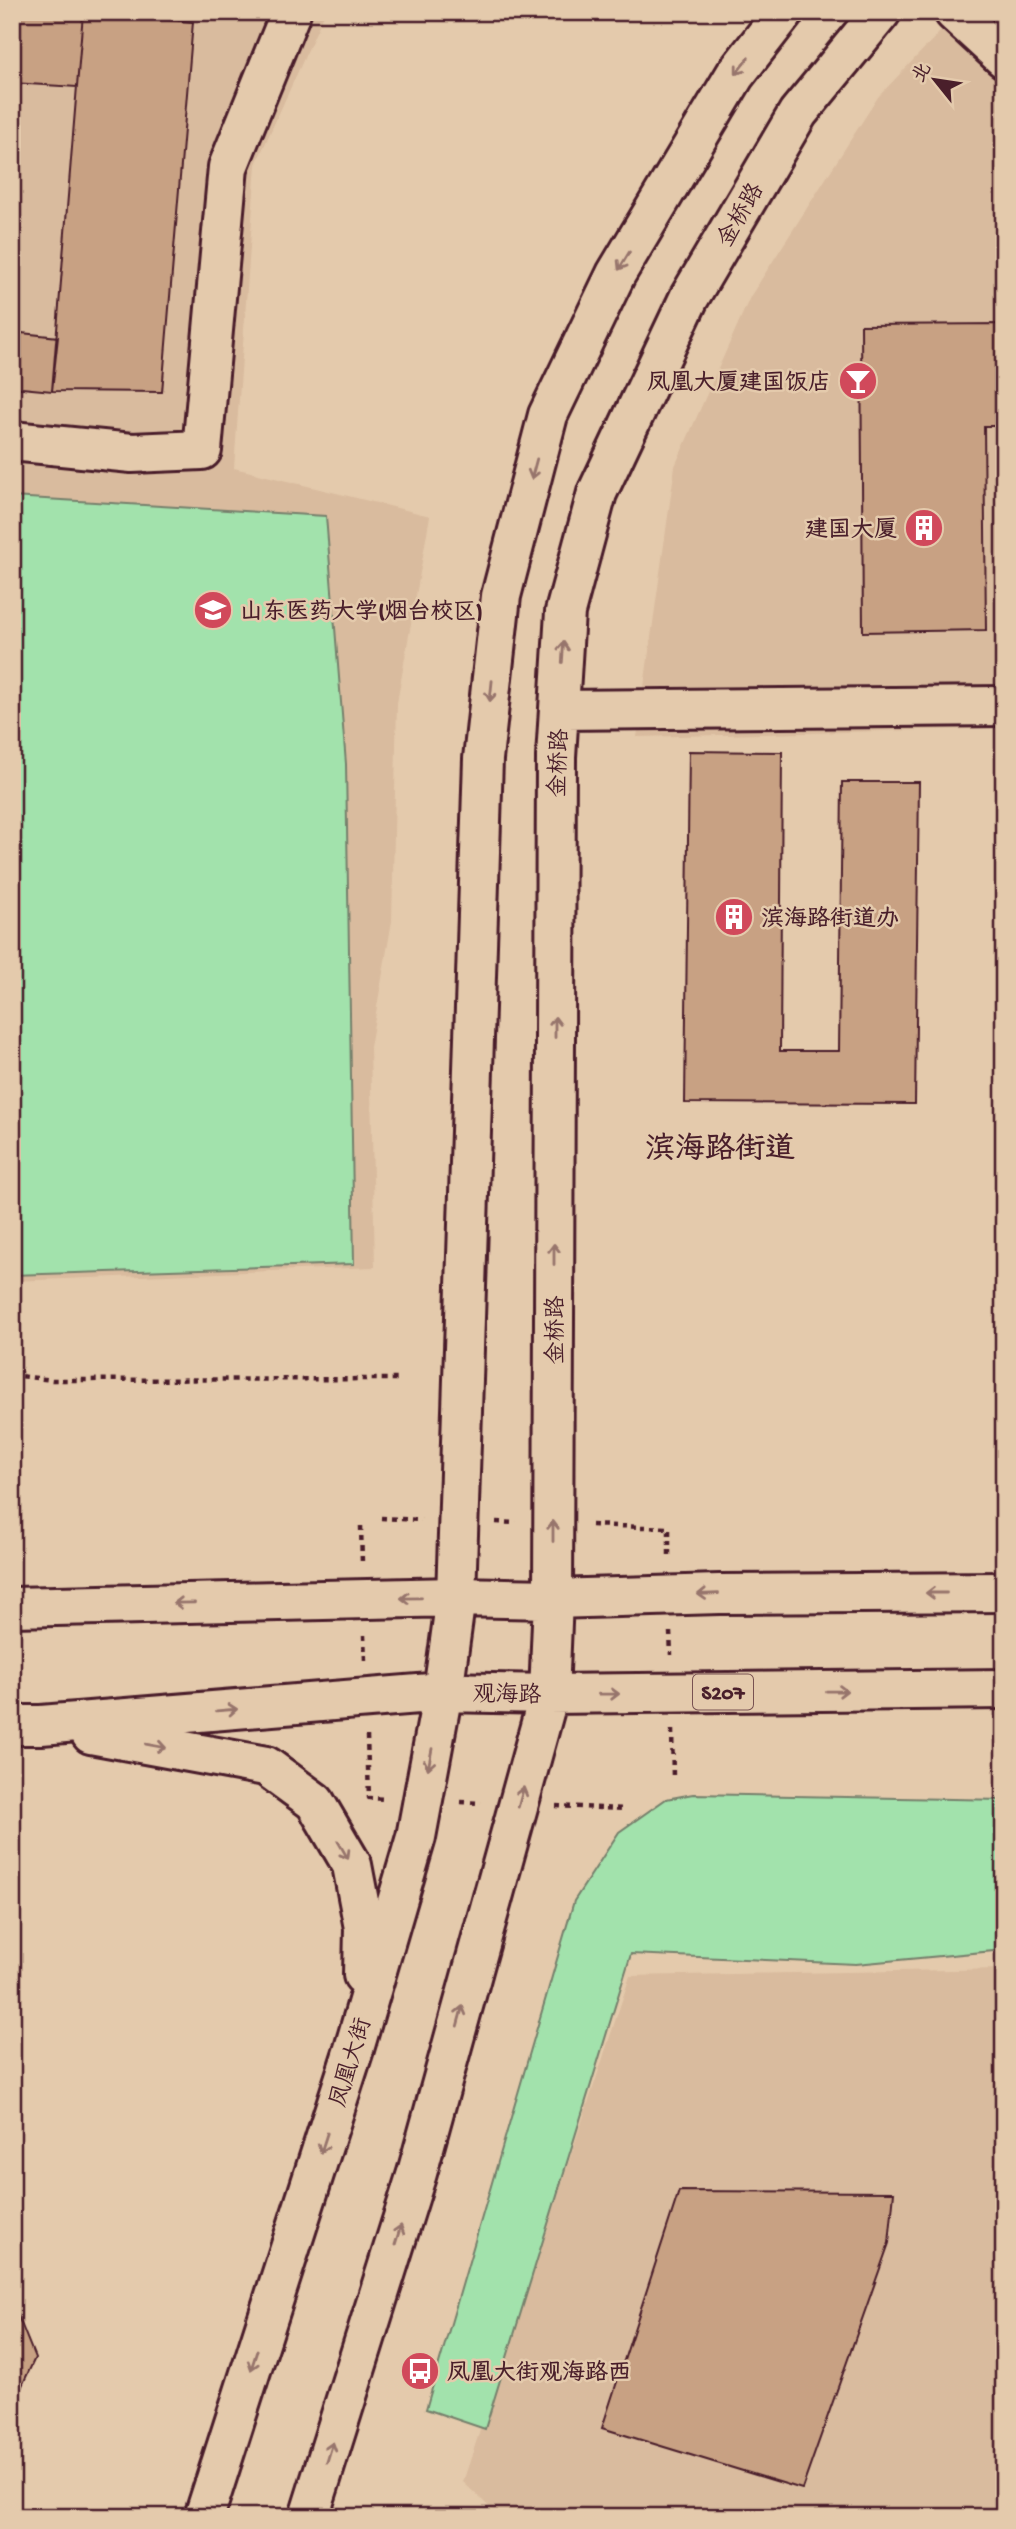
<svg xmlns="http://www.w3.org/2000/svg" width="1016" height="2529" viewBox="0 0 1016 2529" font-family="'Gochi Hand','LXGW WenKai TC',sans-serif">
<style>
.built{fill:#d9bb9e}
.green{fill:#a2e2ac;stroke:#76806c;stroke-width:2}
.building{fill:#c8a183;stroke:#4a1f2b;stroke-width:2}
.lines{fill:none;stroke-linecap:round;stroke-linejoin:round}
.minor-casing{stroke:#4a1f2b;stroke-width:44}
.major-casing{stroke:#4a1f2b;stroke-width:44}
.path{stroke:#4a1f2b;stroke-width:4.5;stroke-dasharray:5 5;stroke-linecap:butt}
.minor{stroke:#e4caac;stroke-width:38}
.major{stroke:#e4caac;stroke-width:38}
.oneway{stroke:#97746c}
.labels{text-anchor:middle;stroke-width:5;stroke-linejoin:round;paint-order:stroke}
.shield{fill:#e4caac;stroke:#785252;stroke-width:2}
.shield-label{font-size:21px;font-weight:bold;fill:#4a1f2b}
.street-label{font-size:23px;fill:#4a1f2b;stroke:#e4caac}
.poi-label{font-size:23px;font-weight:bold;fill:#4a1f2b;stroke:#e4caac;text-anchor:start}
.district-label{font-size:30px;font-weight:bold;fill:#4a1f2b;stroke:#e4caac}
</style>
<rect width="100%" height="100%" fill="#e4caac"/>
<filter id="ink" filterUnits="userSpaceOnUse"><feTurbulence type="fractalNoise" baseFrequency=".0143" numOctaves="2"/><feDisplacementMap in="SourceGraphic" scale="14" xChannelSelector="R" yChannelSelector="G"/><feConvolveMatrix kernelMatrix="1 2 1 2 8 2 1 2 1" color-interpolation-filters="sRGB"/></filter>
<g filter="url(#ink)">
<!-- built -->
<path class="built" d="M12,12h313l-69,152 -22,304 196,48 -33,187 -5,218 -22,126 5,220 -363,14z
M959,12h45v716l-367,9 38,-271 75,-169 128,-200z
M1004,1969v548h-504l-37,-35 167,-506z"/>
<!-- green -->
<path class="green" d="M12,497l314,19 20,248 8,500 -342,11z
M693,1794l311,6v150l-148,14 -225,-10 -146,475 -59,-20 148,-508 45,-69 47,-33z"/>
<!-- building -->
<path class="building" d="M12,12l71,1 -6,74 -65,-4z
M83,13l110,9 -31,370 -110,-1z
M1004,324v102h-20l2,204 -123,2 -2,-307z
M12,332l46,5 -6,54 -40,-4z
M689,751l93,1 -2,299h59l3,-269h77l-4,322 -230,-1z
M679,2191l215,1 -5,51 -87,246 -200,-61z
M12,2301l23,57 -23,49z"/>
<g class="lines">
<!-- minor casing -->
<g class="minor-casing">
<path id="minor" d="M954,12l50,46
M12,441l120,12 70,-3 26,-283 63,-155
M559,710l445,-4
M456,1597l27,-838 18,-163 47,-181 68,-141 119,-199 49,-63
M553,1599l3,-842 9,-145 32,-119 92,-195 109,-185 83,-101"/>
</g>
<!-- major casing -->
<g class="major-casing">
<path id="major" d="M12,1607l444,-10 97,2 166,-5 285,-2
M12,1725h29l402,-33 106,2 455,-5
M91,1734l175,32 49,36 37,63 12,63 -1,47
M204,2517l150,-468 62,-212 27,-145 13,-95
M309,2517l108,-344 132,-479 4,-95"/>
</g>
<!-- path -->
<path class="path" d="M12,1375l40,5 346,-1
M381,1518l40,2
M496,1522l20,1
M591,1525l78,3v29
M361,1526l1,37
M670,1632l1,23
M364,1635l1,26
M672,1730l1,48
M367,1736l2,62 17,1
M461,1802l20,1
M556,1806l69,3"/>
<!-- minor -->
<use href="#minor" class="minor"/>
<!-- major -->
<use href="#major" class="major"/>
</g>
<!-- one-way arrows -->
<defs><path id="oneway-shaft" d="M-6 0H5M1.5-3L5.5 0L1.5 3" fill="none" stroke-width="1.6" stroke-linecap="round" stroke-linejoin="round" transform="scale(1.75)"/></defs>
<g class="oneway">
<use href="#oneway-shaft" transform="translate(742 66) rotate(127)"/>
<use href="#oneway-shaft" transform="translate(624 261) rotate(121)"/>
<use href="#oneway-shaft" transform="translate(534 469) rotate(105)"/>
<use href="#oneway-shaft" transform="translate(563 652) rotate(-86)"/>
<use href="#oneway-shaft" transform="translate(491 691) rotate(96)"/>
<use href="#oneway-shaft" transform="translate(555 1027) rotate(-90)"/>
<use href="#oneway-shaft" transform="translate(554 1254) rotate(-90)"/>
<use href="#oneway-shaft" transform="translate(553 1531) rotate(-90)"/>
<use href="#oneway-shaft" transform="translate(936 1593) rotate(180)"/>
<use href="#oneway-shaft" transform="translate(708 1594) rotate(178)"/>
<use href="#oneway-shaft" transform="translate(411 1598) rotate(179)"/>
<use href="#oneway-shaft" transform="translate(184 1603) rotate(179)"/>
<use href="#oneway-shaft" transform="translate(837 1691) rotate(-1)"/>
<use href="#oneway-shaft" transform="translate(609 1694) rotate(-1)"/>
<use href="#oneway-shaft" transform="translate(227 1710) rotate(-5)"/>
<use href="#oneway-shaft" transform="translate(156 1746) rotate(10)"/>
<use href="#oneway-shaft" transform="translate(430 1759) rotate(101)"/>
<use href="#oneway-shaft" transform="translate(521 1797) rotate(-75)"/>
<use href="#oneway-shaft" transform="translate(343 1850) rotate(60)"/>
<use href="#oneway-shaft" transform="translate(460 2016) rotate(-75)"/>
<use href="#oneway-shaft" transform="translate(324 2143) rotate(108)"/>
<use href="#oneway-shaft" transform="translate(398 2235) rotate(-73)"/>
<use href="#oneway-shaft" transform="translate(254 2360) rotate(108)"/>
<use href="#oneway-shaft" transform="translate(330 2452) rotate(-73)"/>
</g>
</g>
<!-- icons -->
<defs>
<g id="bar-disc" transform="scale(2.0125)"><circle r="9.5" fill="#d1495b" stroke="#e4caac"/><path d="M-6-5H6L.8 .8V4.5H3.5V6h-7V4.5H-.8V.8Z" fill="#fff"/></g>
<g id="building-disc" transform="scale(2.0125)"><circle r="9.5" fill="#d1495b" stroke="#e4caac"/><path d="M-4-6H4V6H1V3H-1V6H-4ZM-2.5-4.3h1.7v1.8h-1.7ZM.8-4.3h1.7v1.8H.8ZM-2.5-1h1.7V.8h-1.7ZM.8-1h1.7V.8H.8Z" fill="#fff"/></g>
<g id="university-disc" transform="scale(2.0125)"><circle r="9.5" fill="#d1495b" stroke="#e4caac"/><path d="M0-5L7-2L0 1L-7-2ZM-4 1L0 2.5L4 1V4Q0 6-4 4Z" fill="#fff"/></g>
<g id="bus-disc" transform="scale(2.0125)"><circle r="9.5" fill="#d1495b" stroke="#e4caac"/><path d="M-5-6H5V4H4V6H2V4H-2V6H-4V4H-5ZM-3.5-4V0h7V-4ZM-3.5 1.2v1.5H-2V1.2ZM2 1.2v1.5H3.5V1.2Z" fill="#fff"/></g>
</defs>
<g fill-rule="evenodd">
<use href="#bar-disc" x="858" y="381"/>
<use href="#building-disc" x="924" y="528"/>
<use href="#university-disc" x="213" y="610"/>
<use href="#building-disc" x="734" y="917"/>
<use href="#bus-disc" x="420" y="2371"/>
</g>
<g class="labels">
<!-- shield labels -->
<rect class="shield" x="693" y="1674.5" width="60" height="35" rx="5"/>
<g class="shield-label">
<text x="723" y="1699">S207</text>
</g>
<!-- street labels -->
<g class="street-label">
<text transform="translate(739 214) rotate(-60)" y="8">金桥路</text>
<text transform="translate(557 763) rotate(-88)" y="8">金桥路</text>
<text transform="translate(554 1330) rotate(-90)" y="8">金桥路</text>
<text transform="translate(507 1693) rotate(1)" y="8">观海路</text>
<text transform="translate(349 2062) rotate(-73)" y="8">凤凰大街</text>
</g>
<!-- poi labels -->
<g class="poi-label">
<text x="831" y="389" text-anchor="end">凤凰大厦建国饭店</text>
<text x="897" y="536" text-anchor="end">建国大厦</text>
<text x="240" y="618">山东医药大学(烟台校区)</text>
<text x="761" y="925">滨海路街道办</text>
<text x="447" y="2379">凤凰大街观海路西</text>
</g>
<!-- district labels -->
<g class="district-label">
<text x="720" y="1157">滨海路街道</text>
</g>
</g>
<!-- margin -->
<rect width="1016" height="2529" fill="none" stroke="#e4caac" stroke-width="42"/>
<rect x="21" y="21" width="974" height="2487" fill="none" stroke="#4a1f2b" stroke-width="2.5" filter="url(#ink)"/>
<!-- north arrow -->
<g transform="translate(935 80) rotate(300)" stroke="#e4caac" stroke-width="5" paint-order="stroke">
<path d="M0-5L12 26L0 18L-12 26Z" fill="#4a1f2b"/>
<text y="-10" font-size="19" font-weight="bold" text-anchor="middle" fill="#4a1f2b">北</text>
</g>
</svg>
